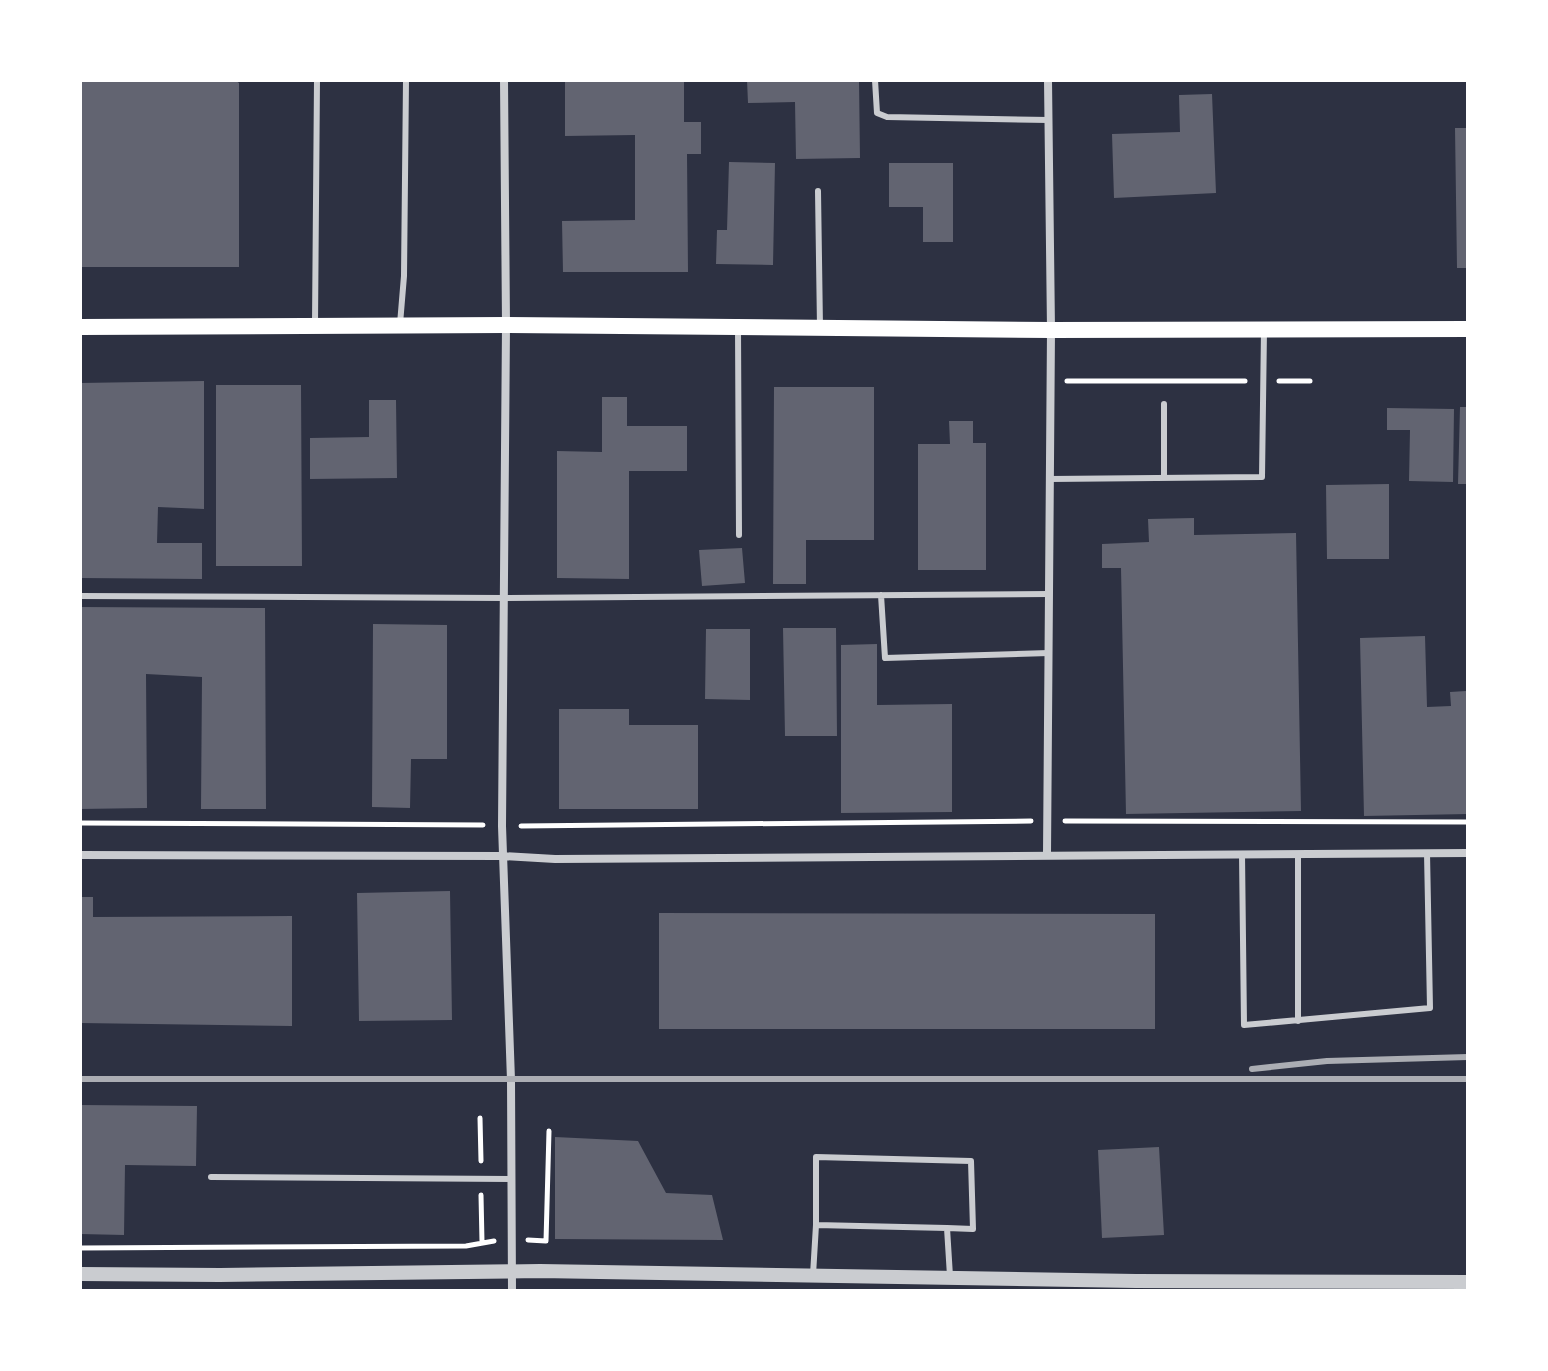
<svg xmlns="http://www.w3.org/2000/svg" width="1548" height="1371" viewBox="0 0 1548 1371" font-family="'Source Sans 3',sans-serif">
<style>
.building{fill:#626471}
.lines{fill:none;stroke-linecap:round;stroke-linejoin:round}
.path{stroke:#fff;stroke-width:5}
.service{stroke:#caccd0;stroke-width:6}
.minor{stroke:#caccd0;stroke-width:8}
.tertiary{stroke:#caccd0;stroke-width:14}
.secondary{stroke:#fff;stroke-width:16}
.rail{stroke:#abadb3;stroke-width:6}
</style>
<rect width="100%" height="100%" fill="#2d3142"/>
<!-- building -->
<path class="building" d="M80,80h155l4,3v184h-159z
M565,80h119v42h17v32h-14l1,118h-125l-1,-51 73,-1v-85l-70,1z
M747,80h112l1,78 -64,1 -1,-57 -47,1z
M1212,94l4,99 -102,5 -2,-64 68,-2 -1,-37z
M1455,128h13v140h-11z
M729,162l46,1 -2,102 -57,-1 1,-34h10z
M889,163h64v79h-30v-35h-34z
M204,381v128l-46,-2 -1,36h45v36l-122,-1v-195z
M216,385h85l1,181h-86z
M774,387h100v153h-68v44h-33z
M602,397h25v29h60v45h-58v108l-72,-1v-127l45,1z
M369,400h27l1,78 -87,1v-41l59,-1z
M1460,407h8v77h-10z
M1387,408l67,1 -1,73 -44,-1 1,-51h-23z
M949,421h24v22h13v127h-68v-126h32z
M1389,484v75h-62l-1,-74z
M1194,518v17l102,-2 5,278 -175,3 -5,-246h-19v-24l47,-2 -1,-23z
M742,548l3,35 -43,3 -3,-36z
M80,607l185,1 1,201h-65l1,-132 -56,-3 1,134 -67,1z
M373,624l74,1v134h-36l-1,49 -38,-1z
M783,628h53l1,108h-52z
M706,629h44v71l-45,-1z
M1425,636l2,71 24,-1 -1,-14 16,-1 2,123 -104,2 -4,-178z
M877,644v61l75,-1v108l-111,1v-168z
M559,709h70v16h69v84h-139z
M450,891l2,129 -93,1 -2,-128z
M80,897h13v20l199,-1v110l-212,-3z
M659,913l496,1v115h-496z
M80,1105l117,1 -1,60 -71,-1 -1,70 -44,-1z
M555,1137l83,4 28,52 46,2 11,45 -168,-1z
M1159,1147l5,88 -62,3 -4,-88z"/>
<g class="lines">
<!-- path -->
<path class="path" d="M1067,381h178
M1279,381h31
M1065,821l403,1
M80,823l403,2
M521,826l510,-5
M480,1118l1,43
M481,1195l1,47
M528,1240l18,1 3,-110
M81,1248l385,-2 28,-5"/>
<!-- service -->
<path class="service" d="M875,80l2,33 10,4 162,3
M818,191l2,136
M315,324l2,-244
M400,324l4,-48 2,-196
M738,327l1,208
M1164,478v-74
M1050,479l212,-2 2,-147
M881,595l4,63 164,-5
M80,596l424,2 545,-4
M1242,854l2,171 186,-17 -3,-155
M1298,1021v-167
M211,1177l300,2
M816,1225v-68l155,4 2,68 -26,-1
M813,1275l3,-50 131,3 3,48"/>
<!-- minor -->
<path class="minor" d="M504,80l2,245 -4,501 9,254 1,211
M80,855l423,1 52,3 913,-6
M1047,855l4,-525 -3,-250"/>
<!-- tertiary -->
<path class="tertiary" d="M80,1274l140,1 320,-4 596,10 332,1"/>
<!-- secondary -->
<path class="secondary" d="M80,327l426,-2 545,5 417,-1"/>
<!-- rail -->
<path class="rail" d="M1252,1069l75,-8 141,-4
M80,1079h1388"/>
</g>
<!-- border -->
<rect width="1548" height="1371" fill="none" stroke="#ffffff" stroke-width="164"/>
</svg>
